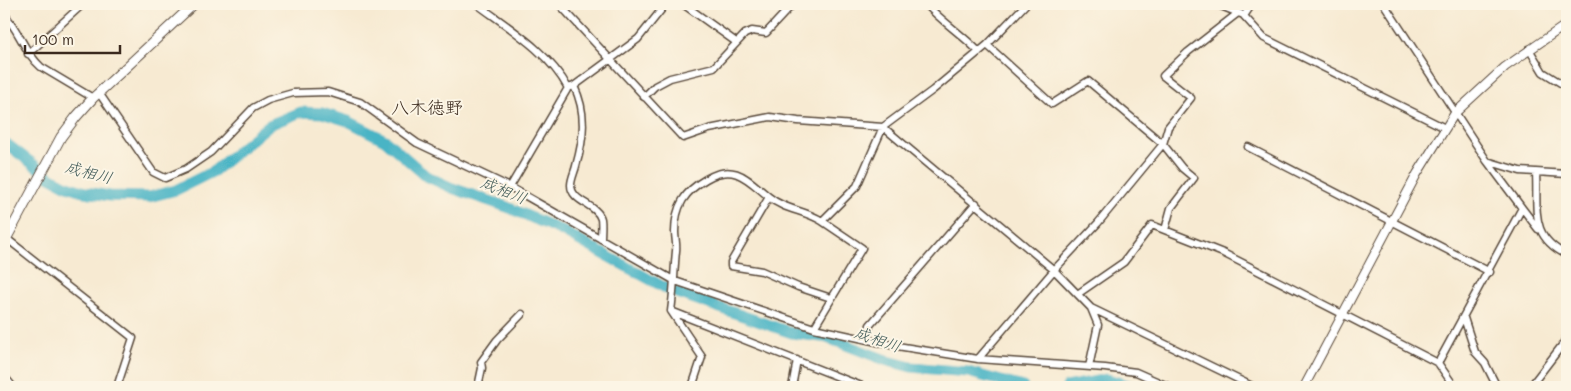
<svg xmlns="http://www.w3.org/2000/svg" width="1571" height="391" viewBox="0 0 1571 391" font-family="Mali,'Klee One',sans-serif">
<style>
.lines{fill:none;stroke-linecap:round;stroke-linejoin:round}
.river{stroke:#48b4c5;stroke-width:11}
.minor-casing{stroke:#574739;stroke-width:9}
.tertiary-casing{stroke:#574739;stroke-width:10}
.secondary-casing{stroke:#574739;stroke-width:11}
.minor{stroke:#fff;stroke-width:6}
.tertiary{stroke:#fff;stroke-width:8}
.secondary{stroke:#fff;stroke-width:9}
.labels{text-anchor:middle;stroke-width:4;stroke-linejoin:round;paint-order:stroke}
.water-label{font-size:16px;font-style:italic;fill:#405a58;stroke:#fcf5e5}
.quarter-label{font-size:18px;fill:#3b2a1e;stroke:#fcf5e5}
</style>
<rect width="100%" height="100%" fill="#fcf5e5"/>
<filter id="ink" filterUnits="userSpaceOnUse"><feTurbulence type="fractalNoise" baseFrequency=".02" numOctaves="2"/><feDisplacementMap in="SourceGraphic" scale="10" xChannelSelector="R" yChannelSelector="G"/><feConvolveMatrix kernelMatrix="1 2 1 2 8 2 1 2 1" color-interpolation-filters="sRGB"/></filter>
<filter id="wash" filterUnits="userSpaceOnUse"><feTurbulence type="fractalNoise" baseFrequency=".0096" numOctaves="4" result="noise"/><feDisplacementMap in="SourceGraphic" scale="20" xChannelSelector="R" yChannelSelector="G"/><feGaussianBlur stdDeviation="1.12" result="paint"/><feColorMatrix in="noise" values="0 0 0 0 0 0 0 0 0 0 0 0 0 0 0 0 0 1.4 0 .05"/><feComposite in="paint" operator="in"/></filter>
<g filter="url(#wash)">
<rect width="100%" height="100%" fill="#f7ead2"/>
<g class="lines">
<!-- river -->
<path class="river" d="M4,142l46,35 15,8 20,7 25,4 39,1 27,-7 38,-19 55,-46 32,-13 21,1 26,8 37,19 41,36 26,12 55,19 53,23 109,60 123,43 36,5 60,23 23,6 57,5 55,15
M1067,387l40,-8 28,8"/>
</g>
</g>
<g filter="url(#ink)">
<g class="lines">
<!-- minor casing -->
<g class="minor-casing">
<path id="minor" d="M477,4c32,24 72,48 91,84
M559,4l124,134 26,-9 61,-12 28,4 85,6 171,143 44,-47 65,-79 -75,-63 -36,23 -65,-59
M666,4l-28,35 -64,47 -6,2 -58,99 165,94 139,47 77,17 87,14 127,9 31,4 34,15
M683,4l53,38
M926,4c16,18 36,30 53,48
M1216,4l25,10
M1252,4l-8,12 20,22 181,90
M4,14c15,16 20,38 37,53l52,31
M1529,49l14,23 24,15
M28,54l55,-50
M574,86c13,27 10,52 2,80 -1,5 -5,13 -5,19 0,17 26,19 30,34 1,6 0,14 0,20
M99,93l54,79 12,6 21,-9 25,-17 42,-44 15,-8 25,-7 35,-1 32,10 57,41 93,44
M644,97l11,-11 15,-8 44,-11 31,-33 7,-3 14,2 27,-29
M1248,147l242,125
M1487,161l33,10 47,3
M1536,173c2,38 -7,63 31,82
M1522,208l16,21
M822,221c-17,-11 -38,-11 -53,-24l-38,65v4l31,5 36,16 33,11
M1165,230l6,-22 23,-30 -12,-10 -19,-24 5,-17 23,-29 -28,-22 25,-24 50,-39
M6,238l127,100 -16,49
M1079,293l45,-31 28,-37 71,28 215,110 84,-155 -35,-47 -103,-157
M671,311l193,76
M1464,318l11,34 10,11 12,24
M814,328l48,-80 -40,-27 35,-35 26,-59 50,-37 54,-45 39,-41
M866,339l4,-14 106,-122
M978,359l76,-89 37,38 163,79
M1438,363l16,23 -2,1
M1089,367l9,-42 -7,-17
M4,376l9,11
M478,387l4,-19 -1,-6 16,-22 25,-26
M692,387l10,-30 -31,-46c3,-21 3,-40 5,-60 1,-6 -1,-13 -1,-19 0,-26 10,-41 31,-53 29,-17 42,1 63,18
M792,387l5,-27
M1530,387l33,-43 4,-8"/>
</g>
<!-- tertiary casing -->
<g class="tertiary-casing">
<path id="tertiary" d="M1304,387l113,-213 38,-61 50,-46 62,-43"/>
</g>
<!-- secondary casing -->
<g class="secondary-casing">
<path id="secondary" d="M4,243l57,-106 15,-20 17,-19 101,-94"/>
</g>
<!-- minor -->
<use href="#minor" class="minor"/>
<!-- tertiary -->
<use href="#tertiary" class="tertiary"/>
<!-- secondary -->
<use href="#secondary" class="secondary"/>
</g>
</g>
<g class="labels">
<!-- water labels -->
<g class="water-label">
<text transform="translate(89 172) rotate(15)" y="6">成相川</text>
<text transform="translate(504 190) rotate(22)" y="6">成相川</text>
<text transform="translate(878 339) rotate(19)" y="6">成相川</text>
</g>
<!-- quarter labels -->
<g class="quarter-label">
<text x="427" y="114">八木徳野</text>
</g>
</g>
<!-- margin -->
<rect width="1571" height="391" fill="none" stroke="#fcf5e5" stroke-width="20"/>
<!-- scale -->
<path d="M25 45v8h95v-8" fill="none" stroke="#3b2a1e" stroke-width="2.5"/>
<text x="32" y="45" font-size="15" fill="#3b2a1e" stroke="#fcf5e5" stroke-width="4" paint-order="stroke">100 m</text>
</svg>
